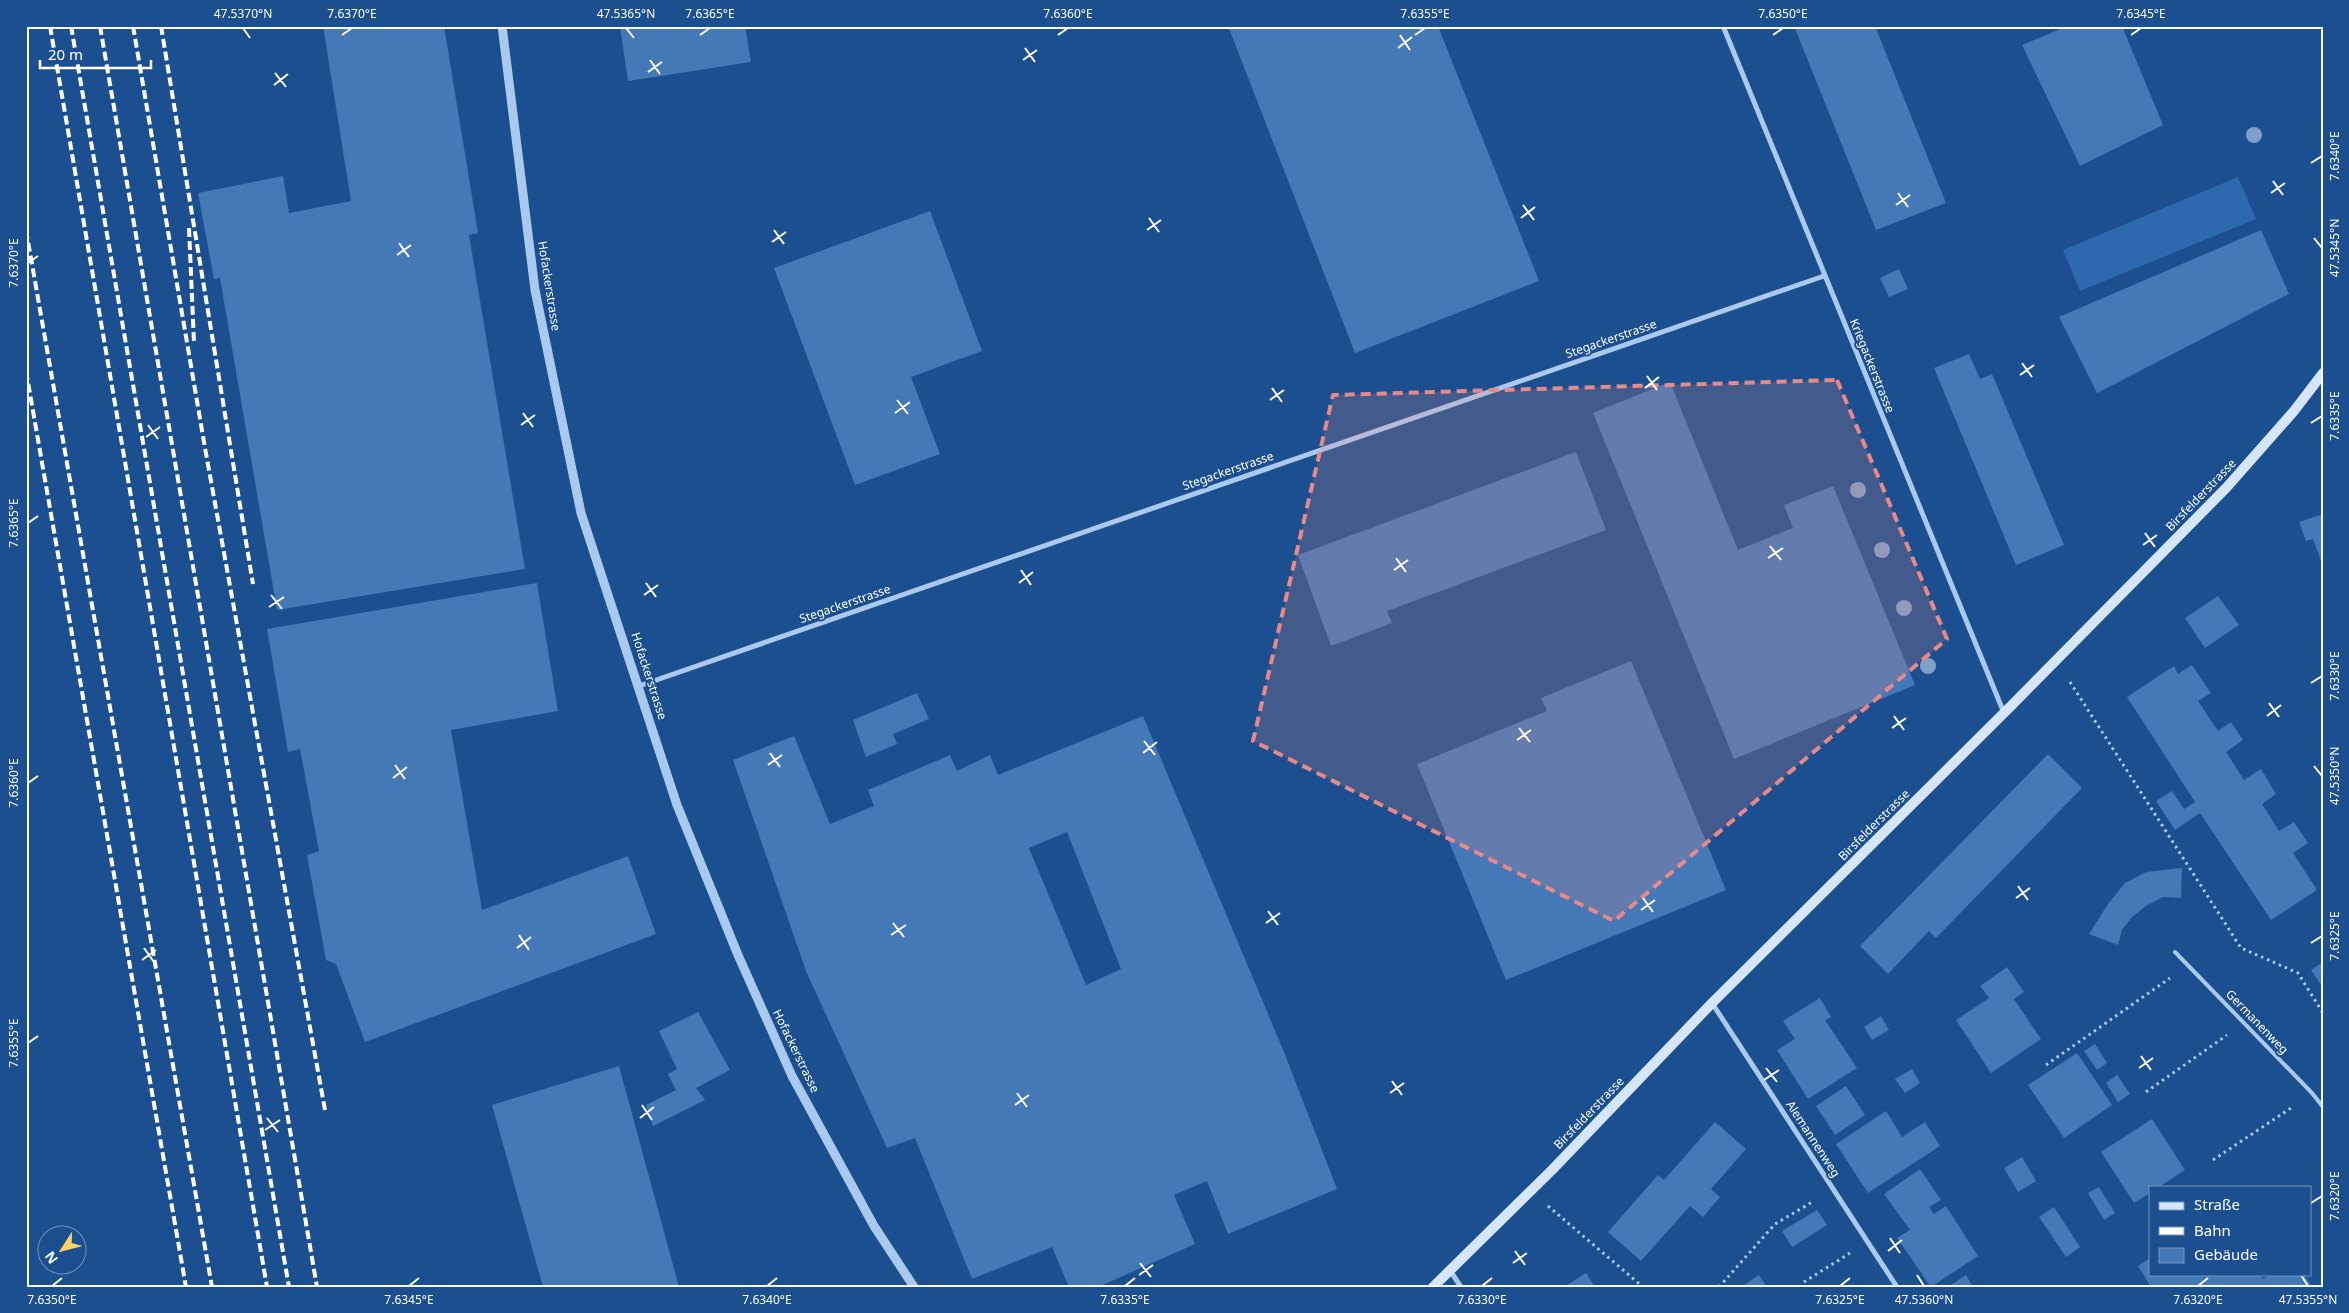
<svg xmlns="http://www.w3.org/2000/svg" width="2349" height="1313" viewBox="0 0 2349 1313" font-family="'Noto Sans',sans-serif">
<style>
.grass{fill:#2e69ad}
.building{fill:#4478b7;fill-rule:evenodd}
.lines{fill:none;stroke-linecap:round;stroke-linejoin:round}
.path{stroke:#a9c9ee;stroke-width:3;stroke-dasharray:2.5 4;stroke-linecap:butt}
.service{stroke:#a9c9ee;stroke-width:4}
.minor{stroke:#a9c9ee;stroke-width:5}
.tertiary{stroke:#a9c9ee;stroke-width:9}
.secondary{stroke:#d6e6fa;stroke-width:10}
.rail{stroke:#fff;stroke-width:4;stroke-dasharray:9 4;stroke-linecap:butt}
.tree{fill:#7ea0ca}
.marked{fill:#e88989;fill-opacity:0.2;stroke:#e88989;stroke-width:4;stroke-dasharray:10 6;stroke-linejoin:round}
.ticks{fill:none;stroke:#fff;stroke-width:2}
.labels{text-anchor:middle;stroke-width:4;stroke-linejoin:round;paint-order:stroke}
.street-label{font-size:12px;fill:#fff;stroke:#1b4f8f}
.neatline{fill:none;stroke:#fff;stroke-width:2}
.ticks-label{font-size:12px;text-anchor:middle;fill:#fff}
</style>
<rect width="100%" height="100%" fill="#1b4f8f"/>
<!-- grass -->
<path class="grass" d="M2238,177l18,42 -176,72 -17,-41z"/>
<!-- building -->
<path class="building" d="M323,26h121l34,207 -9,2 56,334 -248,41 -57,-332 -6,1 -16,-86 85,-17 6,37 62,-12z
M620,26h125l6,36 -123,19z
M1228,26h210l101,255 -184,72z
M1794,26h81l71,177 -70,27z
M2068,26h54l41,99 -83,41 -58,-121z
M930,211l52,140 -71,26 29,77 -85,31 -81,-217z
M2261,230l28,64 -192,99 -38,-76z
M1899,269l9,20 -19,8 -9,-19z
M1969,354l11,25 12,-5 72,171 -48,20 -82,-197z
M1670,382l68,168 55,-22 -9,-23 49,-19 82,199 -181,74 -141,-346z
M1576,452l30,78 -219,81 5,12 -61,23 -33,-91z
M2323,514v52l-10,-27 -7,2 -7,-19z
M537,583l21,128 -107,19 31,180 146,-54 28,78 -291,108 -29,-78 -10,-4 -19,-105 12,-4 -19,-102 -12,3 -21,-123z
M2218,596l21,29 -34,23 -20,-30z
M1631,661l95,229 -220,90 -89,-216 130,-53 -6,-13z
M2192,665l19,28 -13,8 20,30 13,-9 12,18 -17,12 18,28 17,-11 15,25 -14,10 17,27 15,-9 14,21 -15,10 24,37 -46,30 -71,-107 -25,17 -19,-29 16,-10 12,18 11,-7 -68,-105 47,-31 4,8z
M917,693l12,26 -36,15 4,10 -31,13 -13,-37z
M1143,716l141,336 53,137 -109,45 -21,-53 -33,14 21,49 -97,43h-29l-17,-40 -80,32 -57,-141 -28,10 -81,-177 -73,-211 61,-24 36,88 44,-18 -6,-16 82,-35 7,16 33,-16 8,20zM1067,832l54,137 -35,16 -57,-137z
M2048,754l34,34 -146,150 -7,-7 -41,43 -28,-28z
M2182,868l-1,30 -18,-1 -17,9 -14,11 -10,13 -4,15 -29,-11 19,-30 17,-21 21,-11z
M2323,962v26l-12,-18z
M2007,967l17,25 -10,7 27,40 -50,34 -35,-53 33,-22 -9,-12z
M1820,998l11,19 -6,3 32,48 -49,31 -31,-49 18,-11 -12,-18z
M698,1012l32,58 -34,18 9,12 -52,26 -7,-21 30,-15 -8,-16 9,-5 -18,-38z
M1881,1016l8,14 -17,10 -8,-13z
M2095,1044l12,19 -10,7 -13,-19z
M2077,1053l35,52 -48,33 -36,-53z
M619,1066l60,221h-136l-51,-182z
M1912,1069l8,14 -15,10 -10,-14z
M2117,1075l13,19 -12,8 -12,-19z
M1846,1086l19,29 -30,20 -19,-29z
M1886,1111l16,26 23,-15 15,24 -72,47 -32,-49z
M2152,1119l33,51 -26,17h-9v6l-16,10 -33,-51z
M1715,1122l31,27 -35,40 9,8 -17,20 -13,-11 -49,55 -33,-29 50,-57 6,5z
M2022,1157l14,24 -18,11 -14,-24z
M1920,1169l21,31 -12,7 5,7 12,-8 32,50 -47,31 -34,-49 13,-8 -26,-36z
M2099,1187l16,26 -11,7 -16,-27z
M2054,1207l26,40 -14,10 -27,-40z
M1817,1210l10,15 -35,22 -10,-16z
M2150,1258v16h110l3,5 7,-5h34l8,13h-161l-13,-21z
M1586,1273l9,14h-31z
M1759,1275l8,12h-26z
M1966,1275l7,12h-25z"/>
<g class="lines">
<!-- path -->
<path class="path" d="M2070,682l171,266 57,25 25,40
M2046,1065l124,-87
M2146,1092l81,-57
M2213,1160l81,-54
M1548,1206l95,81
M1804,1282l46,-29
M1719,1287l56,-63 39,-23"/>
<!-- service -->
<path class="service" d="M2175,952l137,141 11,14"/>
<!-- minor -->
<path class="minor" d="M1723,26l281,687
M639,686l1185,-410
M1712,1003l185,284
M1451,1272l10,15"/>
<!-- tertiary -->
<path class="tertiary" d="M502,26l33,264 46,223 96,292 61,150 54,121 82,150 40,61"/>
<!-- secondary -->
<path class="secondary" d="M1433,1287l119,-117 160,-167 300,-298 149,-151 66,-67 67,-76 29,-38"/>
<!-- rail -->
<path class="rail" d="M50,26l217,1261
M71,26l218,1261
M100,26l217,1261
M133,26l72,422 120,662
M161,26l92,558
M189,228l5,115
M26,230l186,1057
M26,371l160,916"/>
</g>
<!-- trees -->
<g class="tree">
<circle cx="2254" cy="135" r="8"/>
<circle cx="1858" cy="490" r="8"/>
<circle cx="1882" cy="550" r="8"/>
<circle cx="1904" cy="608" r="8"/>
<circle cx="1928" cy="666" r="8"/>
</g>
<!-- marked area -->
<path class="marked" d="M1837,380l110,259 -333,282 -361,-180 80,-346z"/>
<!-- ticks -->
<path class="ticks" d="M243,28l7,10M626,28l8,10M342,35l10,-7M700,35l10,-7M1058,35l10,-7M1400,35l10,15M1415,35l10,-7M1773,35l10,-7M2131,35l10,-7M1025,48l10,14M1398,48l14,-11M650,60l10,14M1023,60l14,-10M648,72l14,-10M275,73l11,14M274,85l14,-11M2311,163l11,-7M2273,181l10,14M1898,193l10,14M2271,193l14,-10M1523,205l11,15M1896,205l14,-10M1149,218l10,14M1521,218l14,-11M774,230l10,14M1147,230l14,-10M2314,238l8,10M772,242l14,-10M399,243l10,14M397,255l14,-10M28,263l10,-7M2022,363l10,14M2020,375l14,-10M1647,376l10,14M1272,388l10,14M1645,388l14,-11M897,400l11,14M1270,400l14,-10M523,413l10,14M895,413l15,-11M2311,423l11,-7M148,425l10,14M521,425l14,-10M146,437l14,-10M28,523l10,-7M2145,533l10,14M2143,545l14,-10M1770,546l11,14M1396,558l10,14M1768,558l15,-10M1021,570l10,15M1394,570l14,-10M646,583l10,14M1019,583l14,-11M271,595l11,14M644,595l14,-10M269,607l15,-10M2311,683l11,-7M2269,703l10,14M1894,716l10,14M2267,716l14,-11M1519,728l11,14M1892,728l14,-10M1517,740l14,-10M1144,741l11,14M770,753l10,14M1143,753l14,-11M395,765l10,14M768,765l14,-10M2314,766l8,10M393,778l14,-11M28,783l10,-7M2018,886l10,14M1643,898l10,14M2016,898l14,-10M1641,910l14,-10M1268,911l10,14M893,923l11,14M1266,923l14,-10M519,935l10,15M891,935l15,-10M2311,943l11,-7M144,948l10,14M517,948l14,-11M142,960l14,-10M28,1043l10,-7M2141,1056l10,14M1766,1068l11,14M2139,1068l14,-10M1764,1080l15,-10M1392,1081l10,14M1017,1093l10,14M1390,1093l14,-10M642,1105l10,15M1015,1105l14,-10M267,1118l11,14M640,1118l14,-11M265,1130l15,-10M2311,1203l11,-7M1890,1238l10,15M1515,1251l10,14M1888,1251l14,-11M1140,1263l11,14M1513,1263l14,-10M1139,1275l14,-10M1917,1275l7,11M2301,1275l7,11M52,1286l10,-8M409,1286l10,-8M767,1286l10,-8M1125,1286l10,-8M1482,1286l10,-8M1840,1286l10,-8M2198,1286l10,-8"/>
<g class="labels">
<!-- street labels -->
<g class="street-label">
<text transform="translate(549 286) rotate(81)" y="4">Hofackerstrasse</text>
<text transform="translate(1611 339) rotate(-19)" y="4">Stegackerstrasse</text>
<text transform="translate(1872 366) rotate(68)" y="4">Kriegackerstrasse</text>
<text transform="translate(1228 471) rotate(-19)" y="4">Stegackerstrasse</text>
<text transform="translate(2201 495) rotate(-46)" y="4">Birsfelderstrasse</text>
<text transform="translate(845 604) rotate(-19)" y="4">Stegackerstrasse</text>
<text transform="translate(649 676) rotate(72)" y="4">Hofackerstrasse</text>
<text transform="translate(1874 825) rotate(-45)" y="4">Birsfelderstrasse</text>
<text transform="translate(2257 1022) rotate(46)" y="4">Germanenweg</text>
<text transform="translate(796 1051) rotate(64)" y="4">Hofackerstrasse</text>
<text transform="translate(1589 1113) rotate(-46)" y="4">Birsfelderstrasse</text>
<text transform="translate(1813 1139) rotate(57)" y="4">Alemannenweg</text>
</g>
</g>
<!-- border -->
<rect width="2349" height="1313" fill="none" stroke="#1b4f8f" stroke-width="55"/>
<!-- legend -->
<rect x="2149" y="1186" width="162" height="90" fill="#1b4f8f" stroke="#7695bc"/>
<rect x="2159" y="1202" width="25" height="8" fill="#d6e6fa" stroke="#7695bc"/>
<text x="2194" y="1210" font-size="15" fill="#ffffff">Straße</text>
<rect x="2159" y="1227" width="25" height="8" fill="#ffffff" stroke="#7695bc"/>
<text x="2194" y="1236" font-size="15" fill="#ffffff">Bahn</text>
<rect x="2159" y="1248" width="25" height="15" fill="#4478b7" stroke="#7695bc"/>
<text x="2194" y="1260" font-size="15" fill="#ffffff">Gebäude</text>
<!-- north arrow -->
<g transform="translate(62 1250) rotate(234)"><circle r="24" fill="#1b4f8f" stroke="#7695bc"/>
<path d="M0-4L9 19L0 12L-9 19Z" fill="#ffd166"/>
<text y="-8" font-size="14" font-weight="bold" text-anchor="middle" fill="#ffffff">N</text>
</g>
<!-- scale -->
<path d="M40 60v8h111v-8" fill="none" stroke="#ffffff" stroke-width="2.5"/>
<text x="48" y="60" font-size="15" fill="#ffffff" stroke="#1b4f8f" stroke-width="4" paint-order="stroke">20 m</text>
<rect x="28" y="28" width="2294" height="1258" class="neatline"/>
<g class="ticks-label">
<text x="243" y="18">47.5370°N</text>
<text x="352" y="18">7.6370°E</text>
<text x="626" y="18">47.5365°N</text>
<text x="710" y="18">7.6365°E</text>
<text x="1068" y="18">7.6360°E</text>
<text x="1425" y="18">7.6355°E</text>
<text x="1783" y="18">7.6350°E</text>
<text x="2141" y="18">7.6345°E</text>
<text transform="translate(2335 156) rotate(-90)" y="4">7.6340°E</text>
<text transform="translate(2335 248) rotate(-90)" y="4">47.5345°N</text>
<text transform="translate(14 263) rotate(-90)" y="4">7.6370°E</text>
<text transform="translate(2335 416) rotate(-90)" y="4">7.6335°E</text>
<text transform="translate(14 523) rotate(-90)" y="4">7.6365°E</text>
<text transform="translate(2335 676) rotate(-90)" y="4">7.6330°E</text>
<text transform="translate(2335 776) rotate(-90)" y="4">47.5350°N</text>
<text transform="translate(14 783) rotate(-90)" y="4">7.6360°E</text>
<text transform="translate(2335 936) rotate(-90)" y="4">7.6325°E</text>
<text transform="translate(14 1043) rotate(-90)" y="4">7.6355°E</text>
<text transform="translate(2335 1196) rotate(-90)" y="4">7.6320°E</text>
<text x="52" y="1304">7.6350°E</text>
<text x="409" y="1304">7.6345°E</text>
<text x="767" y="1304">7.6340°E</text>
<text x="1125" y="1304">7.6335°E</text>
<text x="1482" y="1304">7.6330°E</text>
<text x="1840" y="1304">7.6325°E</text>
<text x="1924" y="1304">47.5360°N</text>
<text x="2198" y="1304">7.6320°E</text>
<text x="2308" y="1304">47.5355°N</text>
</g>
</svg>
